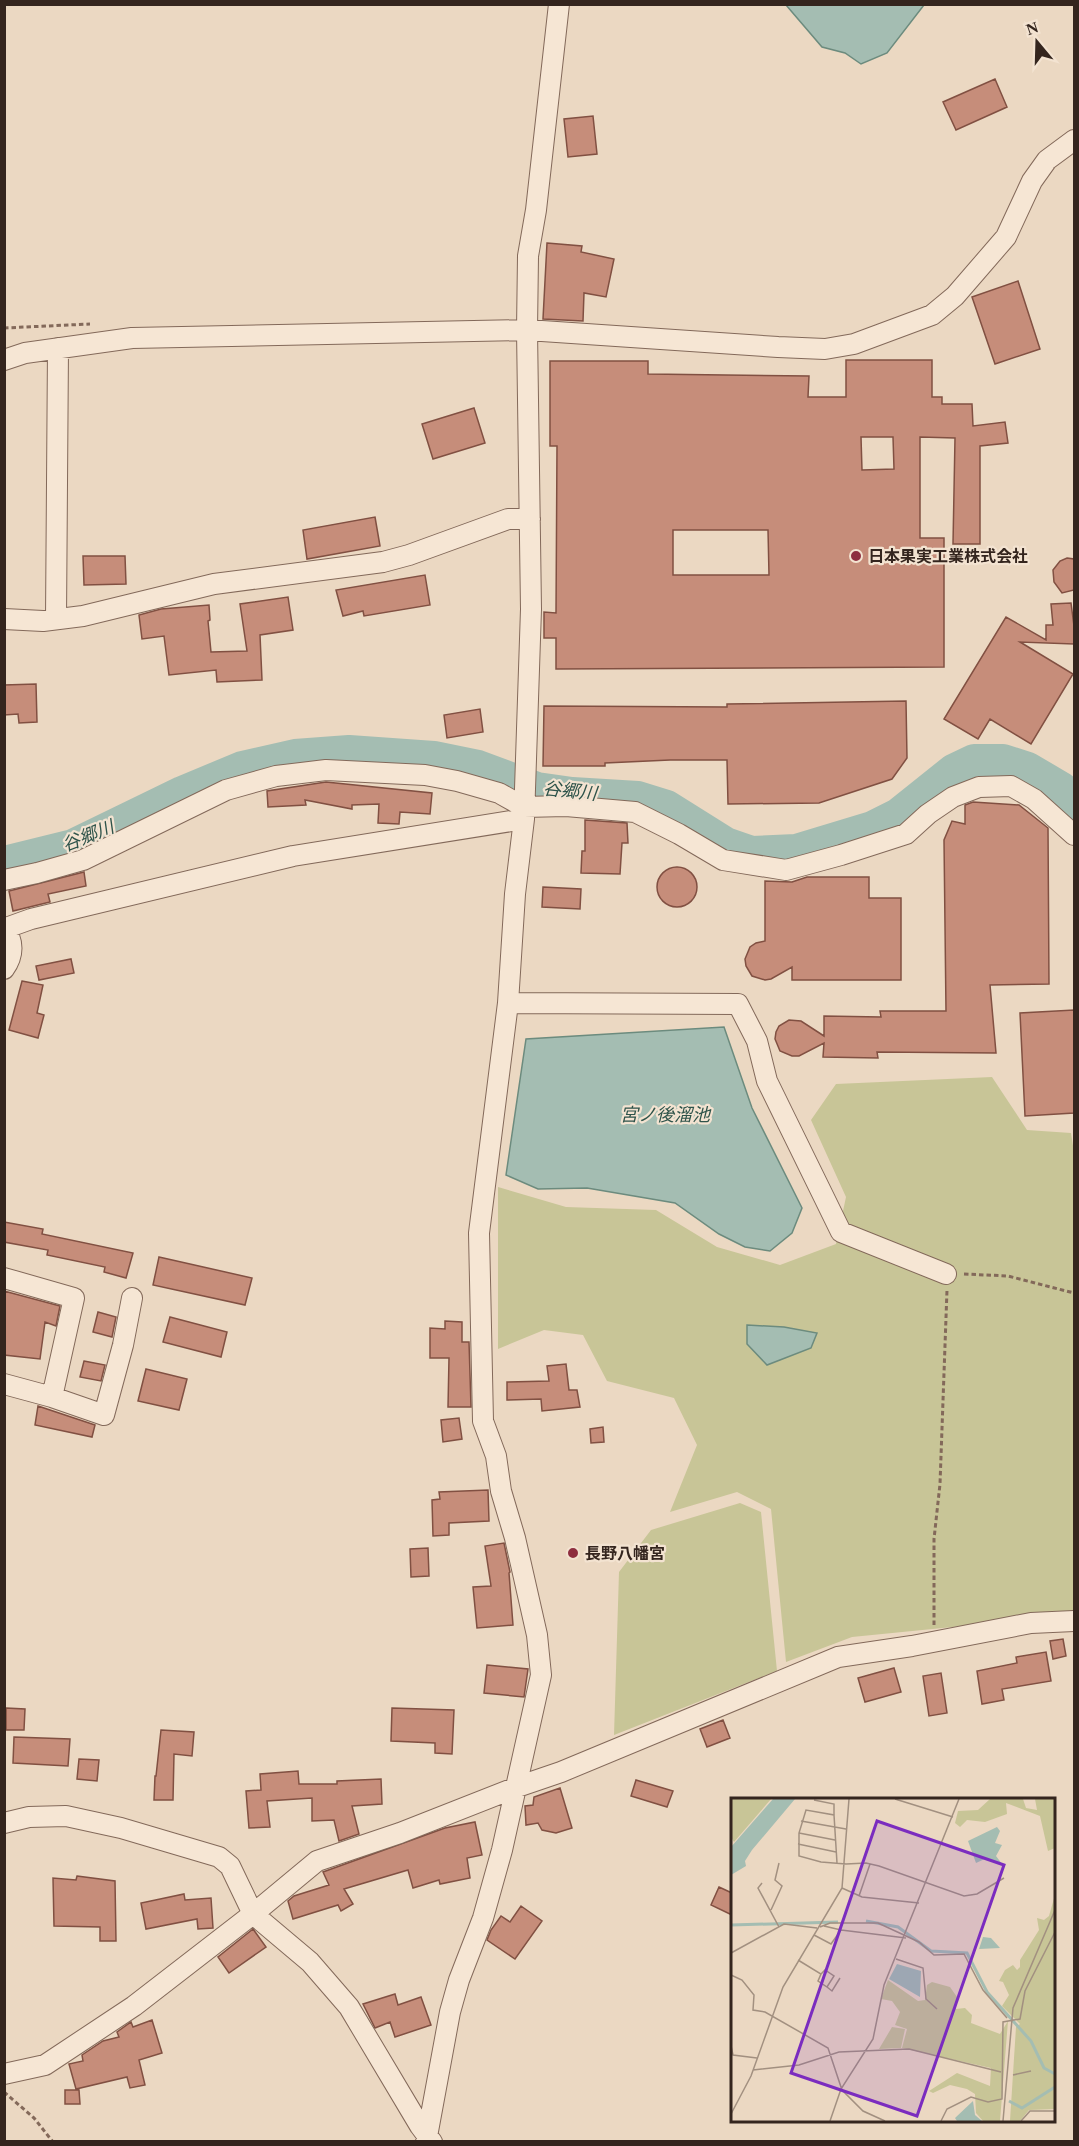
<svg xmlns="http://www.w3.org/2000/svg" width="1079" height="2146" viewBox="0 0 1079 2146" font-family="'Times New Roman','Noto Sans JP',serif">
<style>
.green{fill:#c8c597}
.water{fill:#a4bdb2;stroke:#6c8b7e;stroke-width:1.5}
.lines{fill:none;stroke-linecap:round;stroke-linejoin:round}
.river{stroke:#a4bdb2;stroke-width:32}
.building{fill:#c68d7a;stroke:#815042;stroke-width:1.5;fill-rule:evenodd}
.minor-casing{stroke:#83695a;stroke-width:22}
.path{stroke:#83695a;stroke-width:3;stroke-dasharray:4.5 3;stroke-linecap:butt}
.minor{stroke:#f6e6d4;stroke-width:20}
.poi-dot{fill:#8e2e3f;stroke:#f3e3d1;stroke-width:2}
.labels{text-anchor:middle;stroke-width:4.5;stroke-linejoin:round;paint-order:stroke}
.poi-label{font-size:16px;font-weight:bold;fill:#34251e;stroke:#f3e3d1;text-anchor:start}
.water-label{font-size:18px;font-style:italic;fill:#2e534a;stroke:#f3e3d1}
.inset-river{fill:none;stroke:#a4bdb2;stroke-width:3}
.inset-road{fill:none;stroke:#a29080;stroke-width:1.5}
.view{fill:#7b2cbf;fill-opacity:0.15;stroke:#7b2cbf;stroke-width:3}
.inset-edge{fill:none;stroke:#34251e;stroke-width:3}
</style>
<rect width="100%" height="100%" fill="#ebd8c2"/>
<!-- green -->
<path class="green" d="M992,1077l35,53 44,3 3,19v463l-222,22 -66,25 -15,-153 -34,-17 -67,20 27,-67 -23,-47 -67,-17 -24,-46 -39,-5 -46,19v-162l68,20 90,3 61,37 63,18 56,-21 10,-47 -35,-77 25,-36z
M740,1503l21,9 16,159 -163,64 5,-163 32,-42z"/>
<!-- water -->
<path class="water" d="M786,5h138l-37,48 -26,11 -16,-11 -23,-6z
M724,1027l28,81 50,100 -10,25 -22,18 -25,-4 -26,-13 -44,-31 -88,-15 -49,1 -32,-14 20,-136z
M747,1325l37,2 33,6 -6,15 -44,17 -20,-21z"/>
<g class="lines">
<!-- river -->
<path class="river" d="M4,862l69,-17 109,-53 60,-25 53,-12 54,-4 85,6 44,9 59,22 35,5 66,4 29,9 59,37 26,9 44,-2 76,-23 26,-13 55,-44 21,-10h29l25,8 34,20 12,15"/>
</g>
<!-- building -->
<path class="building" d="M995,79l12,28 -51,23 -13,-28z
M593,116l4,38 -29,3 -4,-38z
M547,243l35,3 -1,6 33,7 -8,38 -22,-4 -1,28 -40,-2z
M1018,281l22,68 -45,15 -23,-67z
M846,360h86v37h10v7h30l1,22 32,-4 3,21 -28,3v98h-27l2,-106 -35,-1v101h24v129l-388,2v-31h-12v-26l12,1 1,-167h-7v-85h98v13l161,2 -1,21h38zM861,437h32l1,32 -32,1zM673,530h95l1,45h-96z
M474,408l11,35 -52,16 -11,-35z
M375,517l5,29 -73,13 -4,-29z
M83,556h42l1,28 -42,1z
M1067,558l7,1v31l-12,3 -8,-11 -1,-12 7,-9z
M425,575l5,30 -66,11 -1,-5 -20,5 -7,-26z
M288,597l5,33 -33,5 2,45 -45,2 -1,-12 -47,5 -5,-39 -22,3 -3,-24 22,-6 48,-4 1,15 -2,1 3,31 36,-1 -7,-47z
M1071,603l3,23v18l-54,-2 53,32 -42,70 -41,-25 -12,20 -34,-20 62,-102 40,23v-15h7l-2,-21z
M36,684l1,38 -18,1 -1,-9 -14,1v-30z
M906,701l1,57 -15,21 -73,24 -91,1 -1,-44h-57l-65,3v3h-62l1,-60 183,1v-3z
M480,709l3,23 -36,6 -3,-23z
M326,782l106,11 -2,21 -30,-2 -1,12 -21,-1 1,-19 -27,1v4l-47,-9 1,5 -38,2 -1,-16z
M973,802l46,3 29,23 1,156 -59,1 6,68 -119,-1 1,6 -55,-1 1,-14 -25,13h-7l-12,-5 -5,-12 1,-7 3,-6 10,-6 12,1 23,15v-20l57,1 -1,-6h66l-2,-171 8,-19 13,3v-19z
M585,820l42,3 1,20h-6l-2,31 -39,-1 1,-22h3z
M657 887a20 20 0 1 1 40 0a20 20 0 1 1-40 0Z
M84,872l2,14 -38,8 2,8 -37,9 -4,-20z
M807,877h62v21h32v82h-109v-13l-21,12 -6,1 -13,-4 -6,-10 -1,-7 5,-12 6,-4 9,-2v-60l27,1z
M543,887l38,2 -1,20 -38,-2z
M71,959l3,14 -35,7 -3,-14z
M22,981l21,4 -6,28 7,2 -6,23 -29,-8z
M1074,1010v103l-49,3 -5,-103z
M4,1222l39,7 -1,5 91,19 -7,25 -22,-6 1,-5 -58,-12 1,-5 -44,-8z
M159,1257l93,21 -7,27 -92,-20z
M4,1291l56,15 -4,20 -11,-4 -5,37 -36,-4z
M98,1312l18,5 -4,20 -19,-5z
M170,1317l57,15 -6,25 -58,-15z
M445,1321l17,1v20h7l2,65h-23l1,-49h-19v-30l15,1z
M84,1361l21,4 -4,16 -21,-4z
M566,1364l3,26h8l3,17 -38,4 -1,-12 -34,1v-18l42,-1 -2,-15z
M146,1369l41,10 -8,31 -41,-9z
M38,1406l57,19 -3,12 -57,-12z
M459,1418l3,21 -19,3 -2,-22z
M603,1427l1,15 -13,1 -1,-14z
M488,1490l1,31 -40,2v12l-16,1 -1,-36 8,-1 -1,-7z
M504,1543l6,29 -1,1 4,52 -36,3 -4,-41 18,-1 -6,-40z
M428,1548l1,28 -18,1 -1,-28z
M1063,1639l3,17 -13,3 -3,-18z
M1046,1652l5,29 -49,8 2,11 -22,4 -5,-33 40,-8 -1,-6z
M487,1665l41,4 -4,28 -40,-4z
M894,1668l7,24 -36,10 -7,-24z
M941,1673l6,40 -18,3 -6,-40z
M6,1708l19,1 -1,21h-18z
M392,1708l62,2 -2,44 -17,-1v-10l-44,-2z
M723,1720l7,18 -23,9 -7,-18z
M161,1730l33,2 -2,24 -18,-2 -1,46h-19l1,-24h1z
M14,1737l56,2 -2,27 -55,-3z
M79,1759l20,1 -2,21 -20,-2z
M298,1771l1,13h38v-3l44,-2 1,25 -30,2 7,28 -20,7 -5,-21 -22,1v-23l-45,3 3,26 -21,1 -3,-37 15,-1 -1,-16z
M636,1780l37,11 -6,16 -36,-11z
M560,1788l12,40 -16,5 -14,-3 -4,-7 -12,2 -1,-19 8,-1 1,-8z
M475,1822l7,33 -15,3 3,20 -30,6 -1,-4 -26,8 -5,-18 -64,19 9,15 -12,7 -3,-6 -45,14 -5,-18 6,-5 35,-11 -6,-13 122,-44z
M77,1876l38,5 1,60h-16v-14l-46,-1 -1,-48 23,2z
M719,1887l13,6v22l-21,-10z
M184,1894l1,6 26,-2 2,30 -15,1 -1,-10 -51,10 -5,-26z
M521,1906l21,15 -27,38 -28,-19 4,-10 10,-14 9,6z
M253,1929l13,18 -37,26 -11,-16z
M395,1994l3,11 23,-8 10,28 -36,12 -5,-15 -15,6 -12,-24z
M152,2020l10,33 -23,7 6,25 -15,3 -3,-11 -51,12 -7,-25 14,-3 -1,-6 21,-14 16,-4 -2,-5 14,-10 2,5z
M65,2090h14l1,14h-15z"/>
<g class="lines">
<!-- minor casing -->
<g class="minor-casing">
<path id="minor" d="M4,360l21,-7 107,-15 395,-8 251,17 47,2 29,-5 78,-29 23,-19 51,-59 26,-56 15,-21 27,-20
M4,619l39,2 40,-5 131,-32 169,-22 26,-7 99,-36h22
M56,619l2,-271
M4,880l33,-7 46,-13 143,-70 50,-14 50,-6 99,5 32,6 42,12 25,14 42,-1 69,6 44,22 44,26 63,10 55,-15 65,-21 22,-20 25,-17 26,-10 32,-1 23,13 40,36
M4,928c10,13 10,27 0,41
M6,928l25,-9 262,-63 231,-37
M508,1003l230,1 19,37 10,40 74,151 105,42
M4,1278l70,20 -22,99 -48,-13
M52,1397l52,18 19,-70 9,-47
M4,1823l25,-6 37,-1 55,12 98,29 11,9 23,48 57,48 39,45 71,119 12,16
M4,2074l41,-9 89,-59 119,-92 64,-53 83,-28 117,-46 44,-15 277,-115 74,-11 119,-23 43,-2
M426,2142l24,-130 9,-32 24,-62 19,-68 39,-175 -4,-40 -22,-97 -14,-47 -5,-35 -13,-35 -4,-188 29,-230 7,-109 9,-75 7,-210 -4,-279 1,-74 8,-46 23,-206"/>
</g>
<!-- path -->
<path class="path" d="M4,328l86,-4
M964,1274l44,2 66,17
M934,1625v-86l6,-55 7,-194
M4,2092l30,26 19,24"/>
<!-- minor -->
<use href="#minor" class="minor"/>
</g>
<!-- markers -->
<g class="poi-dot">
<circle cx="856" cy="556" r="6"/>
<circle cx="573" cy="1553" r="6"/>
</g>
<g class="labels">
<!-- poi labels -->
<g class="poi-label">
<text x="868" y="562">日本果実工業株式会社</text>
<text x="585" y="1559">長野八幡宮</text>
</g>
<!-- water labels -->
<g class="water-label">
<text transform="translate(570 791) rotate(6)" y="6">谷郷川</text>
<text transform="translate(88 836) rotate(-22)" y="6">谷郷川</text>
<text x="665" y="1121">宮ノ後溜池</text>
</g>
</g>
<!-- overview -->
<g transform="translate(731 1798)">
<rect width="324" height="324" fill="#ebd8c2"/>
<path d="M0,1h40l-37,43 -3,-5zM259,1h33l3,9 11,2 -2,-11h20v49l-7,3 -8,-35 -34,-13 1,11 -22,8 -18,-2 -7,7 -5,-4 3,-12 20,-1zM324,97v214l-26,1 -9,11h-10l6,-94 4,-3 -18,-18 7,-11 -6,-13 -4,-1 6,-11 8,-5 4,5 3,-3v-7l19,-30 -2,-12 7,2 5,-4zM157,182l30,21 7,-1 2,-15 5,-3 18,5 7,10 -1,12 9,-1 7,7 -1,8 29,11 8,-13 -8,100h-17l-7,-8 -1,-19 -8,-5 -17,-4 -17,8 -4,-2 28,-18 33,13 1,-18 -89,-20 5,-19 -12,-4 5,-13 -8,-11 -11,-2zM161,229l13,2 -4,19 -22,1z" fill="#c8c597"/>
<path d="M42,1h22l-43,51 -7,11 1,5 -15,9v-28zM266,29l3,4 -5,12 7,2 -6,11 6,8 -15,-6 -11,5 -8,-22zM252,139l8,1 9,10 -21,1zM166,166l24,7 -1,26 -31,-18zM242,303l2,14 7,6h-25l-2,-3z" fill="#a4bdb2"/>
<path class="inset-river" d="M135,123l32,6 33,24 36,2 20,39 44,49 13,27 11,6M0,127l107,-3M278,303l13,7 33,-21"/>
<path class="inset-road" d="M164,1l58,18M83,2l20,4v11M70,23l45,8M68,35l36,7M67,46l38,8M106,65l-3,-48 -28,-5 -7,23v23l22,6 25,2 20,-1 13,3 85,30 13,-2 27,-16M31,85l-4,5 21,39M111,90l20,9 57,6M128,98l11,-32M40,112l11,-24 -7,-6 4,-17M89,129l10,-4h48l41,19 15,13 30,-1 19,36 24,28M110,132l65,8M83,137l17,9 10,-14 -17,-4M0,155l53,-29 33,4M165,161l27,9 3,31 11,10M67,162l23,14 -3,7 9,6 7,-11 -9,-6 -4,4M0,177l11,5 12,15 -1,15 12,2 63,36 14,42 21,21 22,10M96,189l5,4 8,-13M0,248l2,9 24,3M22,272l46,-5 40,-13 70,-3 92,23M282,277l18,-4M0,316l20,-38 32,-89 59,-99 7,-89M99,323l11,-32 32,-50 11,-54 75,-186M210,323l6,-12 24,-12 17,5 14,-3 1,-77 17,-3 5,-28 30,-59M272,323l10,-113 42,-98M290,323l9,-10h25"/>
<path class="view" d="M146,23l127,44 -87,251 -126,-43z"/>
<rect width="324" height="324" class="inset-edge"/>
</g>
<!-- border -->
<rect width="1079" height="2146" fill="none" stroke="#34251e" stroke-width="12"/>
<!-- north arrow -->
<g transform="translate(1037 42) rotate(341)" stroke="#f3e3d1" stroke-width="4.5" paint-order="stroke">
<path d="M0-4.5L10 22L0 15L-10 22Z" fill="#34251e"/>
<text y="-9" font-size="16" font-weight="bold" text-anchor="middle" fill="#34251e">N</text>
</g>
</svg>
